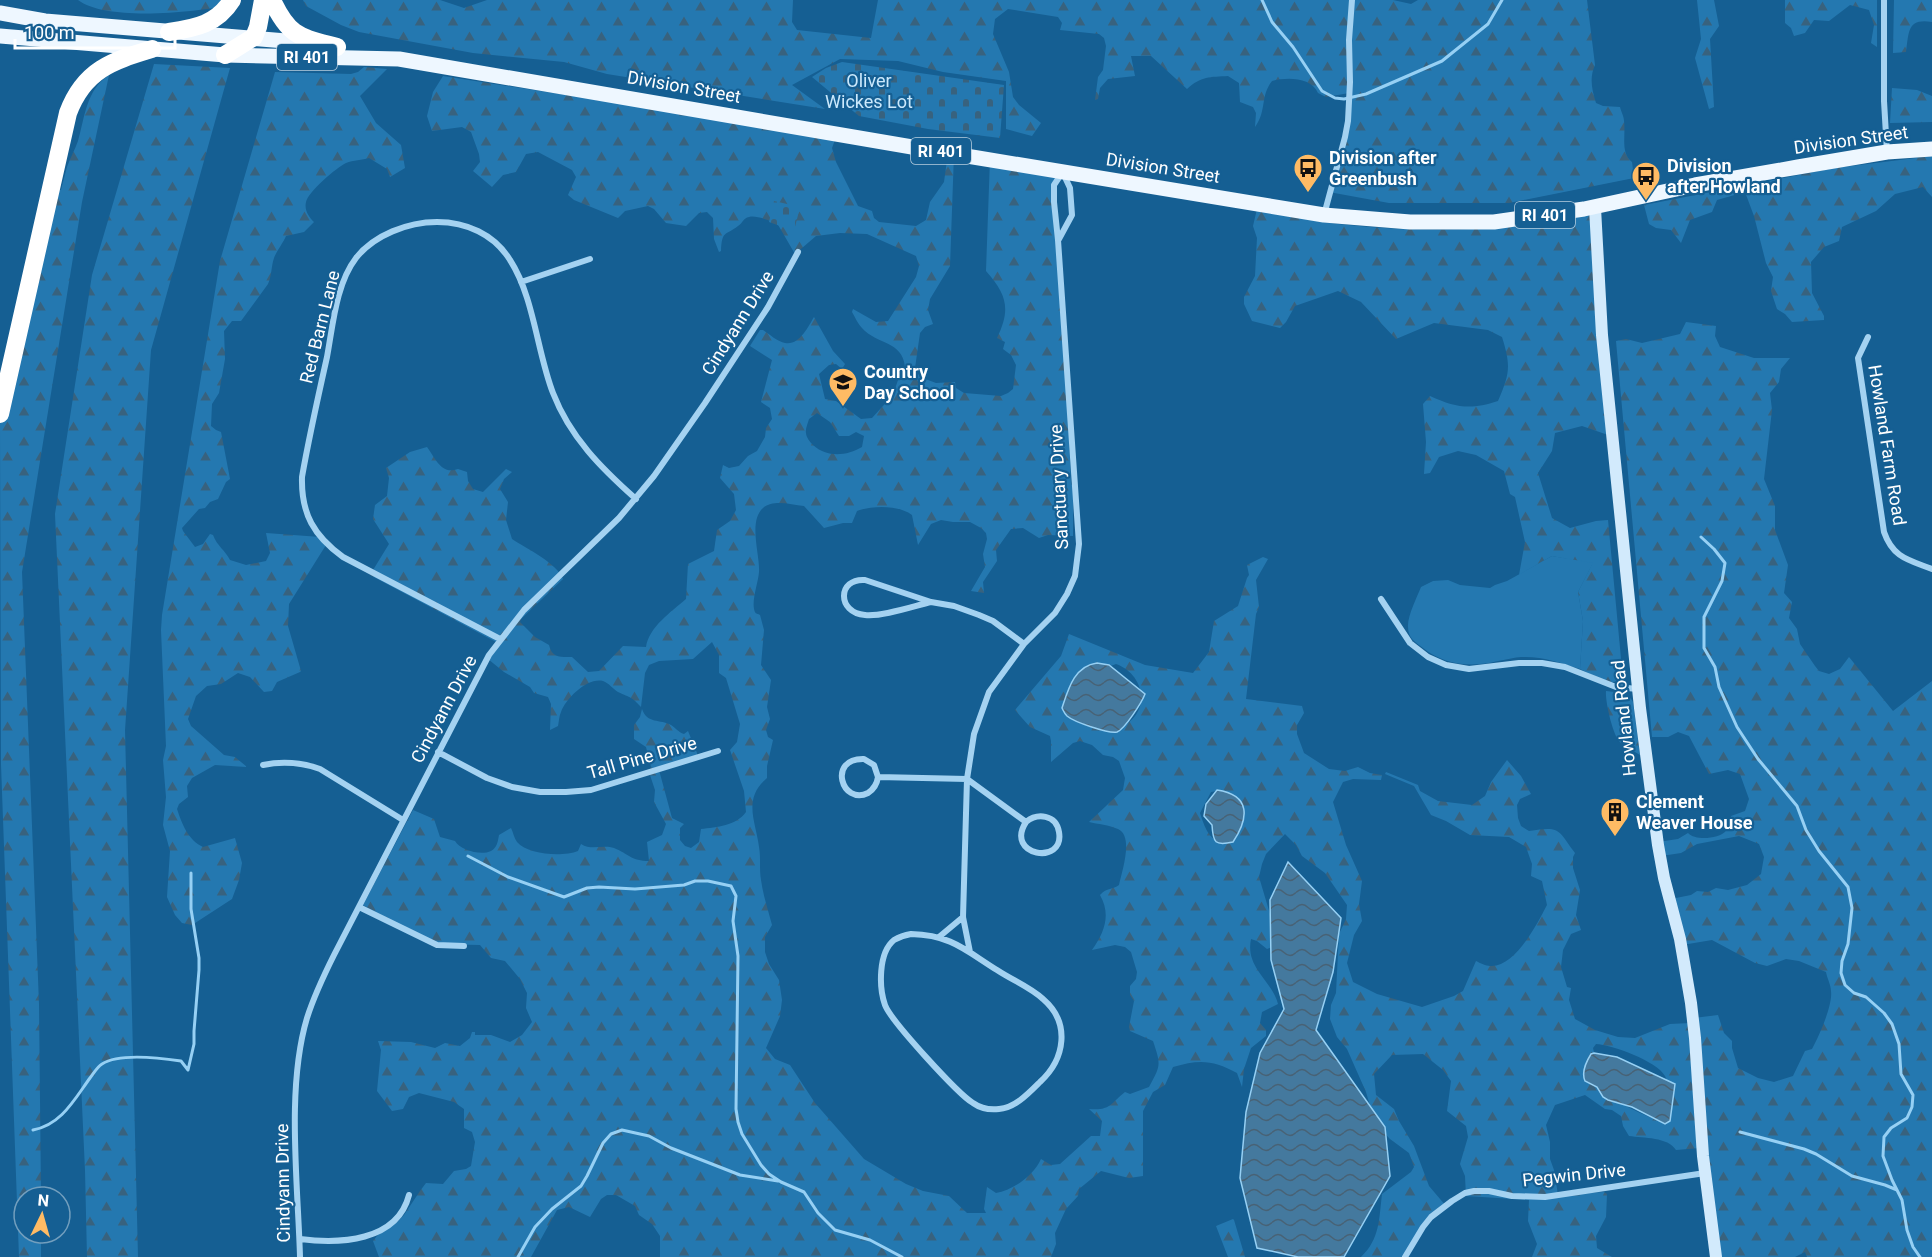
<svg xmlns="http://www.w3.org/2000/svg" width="1932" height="1257" viewBox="0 0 1932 1257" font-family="Roboto,sans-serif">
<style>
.forest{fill:url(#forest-firs);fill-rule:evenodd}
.cemetery{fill:url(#cemetery-stones)}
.park{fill:#2478b0}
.water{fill:url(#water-waves);stroke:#96d0f4;stroke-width:1.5}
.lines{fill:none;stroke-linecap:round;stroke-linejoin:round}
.stream{stroke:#96d0f4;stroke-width:3}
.street{stroke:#a4d2f1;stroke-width:6}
.secondary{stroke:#d2eafc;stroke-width:12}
.primary{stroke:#eef7ff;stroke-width:15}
.highway{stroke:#fff;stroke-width:18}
.labels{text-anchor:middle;stroke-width:4.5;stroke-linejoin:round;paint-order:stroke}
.shield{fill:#155f93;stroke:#b9cfdf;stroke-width:1.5}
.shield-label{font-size:16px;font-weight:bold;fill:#fff}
.park-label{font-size:18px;fill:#cbe9fc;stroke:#155f93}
.street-label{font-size:18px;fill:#fff;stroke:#155f93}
.poi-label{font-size:18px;font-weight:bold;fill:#fff;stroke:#155f93;text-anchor:start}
</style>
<defs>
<pattern id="forest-firs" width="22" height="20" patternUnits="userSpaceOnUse" patternTransform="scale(1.5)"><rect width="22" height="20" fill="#2478b0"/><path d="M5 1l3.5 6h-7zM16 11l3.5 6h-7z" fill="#38627e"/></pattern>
<pattern id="cemetery-stones" width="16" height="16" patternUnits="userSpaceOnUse" patternTransform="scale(1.5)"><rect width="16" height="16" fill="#2478b0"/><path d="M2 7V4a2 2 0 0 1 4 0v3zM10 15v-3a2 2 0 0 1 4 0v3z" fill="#38627e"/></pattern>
<pattern id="water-waves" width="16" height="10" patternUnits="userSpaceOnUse" patternTransform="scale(1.5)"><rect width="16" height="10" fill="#44799e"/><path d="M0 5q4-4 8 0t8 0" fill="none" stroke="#486275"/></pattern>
</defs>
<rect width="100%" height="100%" fill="#155f93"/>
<!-- forest -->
<path class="forest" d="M78,0h156l-3,5c-35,7 -124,17 -153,-5z
M303,0h137l24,8 23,-8h306l-1,22 5,8 74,8 7,-38h515l18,4 7,-4h169l8,65c-6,13 -3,25 1,38l7,3 17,1c1,5 4,9 4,14 2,14 -4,32 8,41l2,16 -125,25h-120l-60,-11 17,-63 3,-36 -23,4 -8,-4c-7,-16 -31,-16 -46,-12 -12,15 -5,30 -17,46l1,-14 -3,-6 -13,-5 -1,-19 -11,-7c-18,1 -27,0 -41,13l-36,-33h-20l4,20 -27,3 -8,9 -2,11 -3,1 3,-23 5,-7 3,-24 -2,-8 -5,-4 -39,-4 2,-7 -4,-6 -50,-8 -13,10 -2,15 16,38 4,25 6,8 22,18 -9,13 -26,-7v-48l-63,-9 -45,-11 -58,-2 -48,26 33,24 -218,-35 -43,-12 -91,-9 -114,-21 -18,-7 -35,-19z
M1697,0h17l5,26 -9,13 4,68 -5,2 -14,-51 6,-19z
M1785,0h92v47l-6,-4 3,-18 -5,-15 -19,-5 -21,16 -15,-1 -9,13 -11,3 -3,-8 -6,-5z
M1894,0h38v22c-25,-4 -23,10 -26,30l-13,1z
M154,64l76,4 -79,282 -26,380 13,527h-51l-2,-87 -30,-656 37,-239z
M364,67l23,2 -27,27 16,27 25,22 4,23 -15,9 -3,-8 -18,-11c-7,2 -16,2 -23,5 -9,4 -38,29 -40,39 -2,8 3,15 8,20l-10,10 -18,4c-3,7 -10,16 -12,22 -3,9 -2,17 -6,26l-27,37h-9l-8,10 1,28 -6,34 -7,11 -1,22 5,4 5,2 9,47 -4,3 -8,17 -8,3 -5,6 -6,1 -17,19 1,3 12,16 8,-3 7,-10 3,1c4,11 12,15 17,25l16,5 20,-4 4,-8 -4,-20 54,4 6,8 -37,59 -1,22 13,45 -1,1 -23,10 -5,9 -8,1 -14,-15 -12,-4 -17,11 -14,2 -11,10 -8,23 3,7 33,29 11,2 12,10 -32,-2 -23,13 -5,8 1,11 -9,7 -2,5c5,15 11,31 26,38l32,-9 7,25 -3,17 -7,19 -40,26 -10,-2 -7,-8 -8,-18 3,-46 -7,-26 3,-28 -3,-37 3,-14 -5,-116 1,-15 58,-354 55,-189 76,2 7,-2z
M109,75l-27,127 -60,370 17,432 2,193h-17v36h17v24h-22l-18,-493 -1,-340 54,-236 7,2c2,-8 4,-16 6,-23 3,-9 8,-17 11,-26 7,-24 8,-51 31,-66z
M443,76l393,61 -4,11 4,14 22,44 14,5 2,7 5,4 37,4 10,-6 4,-18 14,-20 4,-29h6l-4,113 -20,33 -2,11 5,14 -8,3 -5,6 -5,35 5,9 16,6 19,-1 1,6 8,5 37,3 7,-3 5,-4 3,-24 -5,-10 -8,-6 2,-7 -8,-4c14,-29 10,-43 -11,-67l4,-112 66,11 -3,33 11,114 7,167 2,3v49l-25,-1 -9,3 -16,-10 -12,1 -15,21 1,11 -14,21 1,11 -13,-2 14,-24 -2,-13 4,-15 -1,-6 -5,-5 -11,-6h-17l-12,-2 -10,4 -13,21 -6,-30c-13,-10 -39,-10 -55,-4l-5,12h-9l-19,5 -20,-22c-13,-1 -30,-7 -41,2 -15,13 -3,47 -4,64 -1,11 -7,27 -5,37 1,5 2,4 6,6l4,15 -3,35 10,15 -4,27 3,12 -4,11 2,7 5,3 -6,26v12c-25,21 -11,44 -8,69 2,11 0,22 2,33 2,15 7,30 11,45l-7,12v15l4,12 10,16 3,20 -2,16 -14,32 9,11 15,6 25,38 49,56 42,25 17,7 26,5 18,17h19l-2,-4 3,-22 9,6c18,-3 38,-18 45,-34l10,6 9,-1 31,-28h9l2,-15 -13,-12c21,2 21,-5 36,-17l5,2 19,-7c12,-22 12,-22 4,-46l-23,-10 -1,-4 5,-26 -4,-6v-9l6,-7 1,-7 -6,-20 -6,-5 -10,-2 -23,5c13,-18 19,-36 8,-55 7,-8 13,-5 19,-10 3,-14 15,-49 -1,-56 -9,-4 -20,-5 -29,-7l34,-32 2,-12 -6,-17 -6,-4 -10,-2 -11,-10 -12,-4 -7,2 -22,19v-21l-1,-5 -20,-9 -15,-17 46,-54 8,-22 76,31 48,8 16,-21 5,-31 24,-15 9,-28 2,-3 -2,-10 16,-8 5,2 -12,21 3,27 -3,7 -10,85 56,7 2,7 -7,12v9l7,19 25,16 16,2 13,-4 12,6 12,2 -1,5 -28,-1 -10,3 -10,20 13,43 16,36 -3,23 3,17 -8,14 -7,28 6,19 24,12 45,13 32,-11 9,-5 13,-30c4,2 10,5 14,5 25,2 47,-42 57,-61l-5,-24 -11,-5 1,-12 -6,-17 -17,-10 -39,-2 -24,-14 -15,-6 -17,-29 -29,-12 1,-2 32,13 2,6 18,10 34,4 13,-9 6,-14 16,-22 14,16 10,18 -11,5 -3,6 1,13 3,8 8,5c32,-5 28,-2 46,22l-2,4v11l7,22 -4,25 5,15 -10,4 -8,16 -2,17 6,20 4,1 -2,12 6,19 20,11 23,7 17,1 35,-14 21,-1 3,-5 24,-3 6,18 8,8v7l6,20 20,10 16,4 19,-6 12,-25 7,-2c7,-13 21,-44 19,-58 0,-6 -4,-13 -5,-19l-27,-11 -13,-2 -19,7 -12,-3 -43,-23 -30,5 -11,-46 20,-4 6,-4 11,1 8,-4 12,2 19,-5 14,-11 3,-17 -5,-13 -20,-8 -42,8 -16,9 -20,3 -3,-14 20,-3 10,-6c7,8 31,6 38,-2 4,-4 4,-9 5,-15l14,-5 4,-12 -9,-25 -12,-4 -19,4 -20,-38 -11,-4 -10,5h-16l-36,-396 10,-2 16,4 38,-9 6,-12 30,4 -1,10 5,11 34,11h36l-9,11 -2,13 -9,11 2,17 -8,69 11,27v24l13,35 -4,28 8,9 -3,16 8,11 3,15 15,22 4,5 10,3 11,-5 9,-12 44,54 39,-30v576h-125l-2,-5 -10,5h-78l-17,-109 -24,2c-8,-13 -32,-12 -47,-14l-6,-10 -2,-10 -9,-6 -7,-1 -20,-14 -30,10 -9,20 4,17v17l4,11 4,25 46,-3 3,2 -1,23 -10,19 1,12 15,9h-80l5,-13 -9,-23 1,-21 -63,-4 -1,-20 -5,-12 8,-27 -2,-11 -19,-15 4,-30 -8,-11 -20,-16 -31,1 -18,19 2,21 18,14 5,12 15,25 15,40 17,20 -22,22 -19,29h-44c19,-18 18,-38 21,-63l29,-22 3,-5 -5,-14 -19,-14 -15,-16 -9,-31 -19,-43 -10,-12 -7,-18 1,-14 5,-12 3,-59 7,-15 1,-14 -22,-32 -23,-17 -6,-11 -11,-11 -19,20 -4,10 -3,13 14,47 -1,23 -5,2 -10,-8 -6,-2c-6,29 21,41 27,65l-16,8 -2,11 6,7v6l-15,12 -7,21 -2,18 -5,-14c-23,-13 -38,-14 -64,-6l-8,18 -12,7 -10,19v65l-14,2 -28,-7 -22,18 -1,7 -12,13 -11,24 1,11 -5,13h-391v-21l-8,-12 -13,-9 -4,-9 -19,-11h-9l-6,4 -11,18 -21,-10 -12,3 -26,47h-152l-6,-16 7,-9 17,-10 7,-7 16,-24 6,-8 17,1 11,-13 12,-2 5,-3 4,-24 -3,-10 -8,-4v-19l-10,-7 -35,-9 -10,4 -6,12 -11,2 -15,-20 4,-41 -3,-9 33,1 24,6 10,-5 15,3 10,-8 2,-6h3v3h16l19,7 12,-7 10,-13 -6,-14 1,-15 -7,-14 -15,-18 -14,-3 -11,-13 -44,-1 -73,-39 50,-95 21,9 6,18 15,4c5,9 26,15 36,10 6,-3 7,-10 8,-16l12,-7c2,4 3,10 6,14 11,13 46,15 61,9l3,-7c11,7 22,0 33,4 15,6 17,13 35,13l-2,-19 15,-7 4,-11 -12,-22 1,-12 -5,-15 1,-8 -5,-20 -12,-8v-14l6,-8 2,-8c5,15 18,10 29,16 5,3 7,7 13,9l4,-3 9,22v4l-38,13 13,48 12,6 -4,4v12l5,6 6,2 8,-6 2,-13c16,-2 35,-3 45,-17l-2,-21 -14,-41 7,-8 3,-18 -14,-46 -7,-5v-18l-7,-13 -19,17 -34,2 -10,4 -4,8 -4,34c-9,-10 -10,-9 -23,-15 -5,-3 -9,-9 -15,-11 -15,-4 -37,17 -42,31 -2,4 -2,9 -3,14l-8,4 1,-26 -3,-7 -14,-4 -4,-6 -26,-15 -16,-13 10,-16 -128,-68 19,-31 -16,-25 2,-14 12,-9 2,-18 -3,-10 24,-16 17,-5c9,12 14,28 31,22l9,3 1,9 5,8 10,3 23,-23 6,3 -8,7 -4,10 8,13 -2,18 6,19c15,10 45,24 51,40l-42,40 -1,3 15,15 14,8c3,13 11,12 23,12l16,15 11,-1 24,-25 23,1c3,-20 25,-35 40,-48l2,-35 26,-13 3,-21 13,-9 6,-11 -2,-16 -14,-16 3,-13 6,3 10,-2 9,-10 9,-5 8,-14 1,-9 6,-9 -2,-11 -9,-6 11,-42 -22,-14 10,-16h3c6,4 15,12 22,13 14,3 23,-16 29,-26l19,34 12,13 -3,5 -6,-5 -7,1 -10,9 6,25 11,2 25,18 11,-1 21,-23 6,-18 6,-10c-3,-27 -28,-22 -43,-39 -4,-4 -7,-11 -10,-16l1,-3 23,13 12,-1 28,-44 3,-11 -3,-10 -49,-22 -27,-1 -24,3 -21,18 -18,-31c-8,-2 -20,-8 -28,-6 -6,1 -6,6 -11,9 -13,10 -16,4 -17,25l-2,1 -5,-13 -1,-21 -6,-6 -8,1 -13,13 -20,-3 -12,-14 -6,-3 -23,5 -7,7 -44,-18 -6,-5 8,-18 -4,-7 -34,-18 -12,2 -10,18 -13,3 -11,12 -19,-16 7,-9 -1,-8 -8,-22 -9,-5 -30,4 -5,-15 6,-24zM817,413l13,9 9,14h10l7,-4 8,4 -2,11c-15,9 -35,11 -49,-2 -3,-3 -7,-8 -7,-12 -1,-4 2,-10 3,-14zM1116,664c26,9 35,42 12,59 -6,4 -10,8 -17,9 -5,0 -10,-2 -14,-3 -9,-3 -14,-4 -21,-10l10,-44zM1221,790l2,54c-15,-6 -18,-16 -23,-31l11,-21zM1596,1044c16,1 61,17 69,32 4,7 2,15 1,23 -1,9 -1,15 -7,22 -14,-6 -40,-16 -50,-28 -8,-11 -13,-31 -16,-45z
M1892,88l25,2 15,6v26l-42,1z
M1932,156v41l-9,-10 -28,7 -19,17 -34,16 -3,14 -15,6 -13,15 1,31 12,23v4l-32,2 -7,-8 -8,-5 -6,-18 2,-14 -7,-14 -12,-47 -9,-24 -28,8 -5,12 -22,8 -9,23 -10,-13 -15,-2 -7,-4 -5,-19 191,-37z
M1594,207l17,229 -29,-10 -27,7 -3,18 -14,22 14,45 18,10 26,-7 12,-1 15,160 -15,3 -28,-14 3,-48 -5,-29 14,-28 -40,-8 -33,19 6,-33 -10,-45 -5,-3 -6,-23 -28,-16 -18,-4 -19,6 -9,16 -6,1 2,-32 -3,-38 7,-8c26,12 41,14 68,5 12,-28 13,-35 4,-64l-14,-7 -54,-7 -38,16 -35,-37 -23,-11 -43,15 -9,16 -6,6 -28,-7 -8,-17v-7l11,-21 2,-38 -4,-12 4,-17c30,6 60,13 91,16 65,7 133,6 198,-2l-1,-8z
M1606,691c12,2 21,-1 27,11l7,53c-6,-4 -15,-8 -20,-13 -7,-6 -15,-41 -14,-51z
M1233,1219l1,1 11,37h-17l-12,-31z"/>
<!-- cemetery -->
<path class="cemetery" d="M842,62l162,23 -4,53 -72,-9 -69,-13 -47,-39 14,-9z
M774,201l26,6 -6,24 -25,-9z"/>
<!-- park -->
<path class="park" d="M1552,556l41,7 -15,29 5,29 -3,48c-19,-6 -38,-13 -59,-12 -13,1 -27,6 -41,7 -20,2 -41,-3 -57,-16 -8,-6 -15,-10 -15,-21 -1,-10 9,-30 13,-40l12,-6 15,-1 12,5 30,3 5,-3 12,-4z"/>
<!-- water -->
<path class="water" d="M1097,663l12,2 36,29c-3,8 -20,35 -28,38 -8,2 -43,-10 -50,-16 -3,-3 -3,-4 -5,-8 6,-18 12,-42 35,-45z
M1217,790c34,5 32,28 16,52 -18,4 -20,1 -21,-17l-8,-9 2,-12z
M1288,862l53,56 -8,54 -17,58 69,97 5,49 -46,81h-46l-41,-9 -17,-70 6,-66 14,-59 24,-44 -13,-49 -1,-60z
M1594,1053l23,4 58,27 -5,37 -5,3 -33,-17 -24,-7 -5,-3 -6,-10 -12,-6c-4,-9 1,-19 6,-27z"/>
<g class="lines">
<!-- stream -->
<path class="stream" d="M1262,0l10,22 21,25 29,44 13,7 9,1 22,-5 76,-33 46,-37 14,-24
M1701,537l13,12 11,14 -3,18 -18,36v31l11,19 4,20 18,40 21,32 39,47 9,24 13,21 29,36 4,21 -4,36 -6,17 -1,12 4,12 9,8 12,4 18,16 8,11 7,20 2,30 12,21 -1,12 -5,11 -16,10 -7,9 -1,19 9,24 10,20 5,30 6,17 7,10
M468,856l40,21 56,20 23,-9 12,-1 36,2 49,-4 11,-4h13l23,5 5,10 -3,25 5,35 -2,153 2,13 4,12 19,31 8,9 12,8 23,10 14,21 17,17 35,10 32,17
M33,1130c28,-5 41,-30 57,-52 4,-5 7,-11 12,-14 17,-11 59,-6 79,-3l7,9 6,-26v-13l5,-61v-12l-8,-49v-36
M1740,1132l64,17 12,5 36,22 33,9 12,5
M518,1257l17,-30 17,-18 29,-23 6,-10 16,-33 8,-9 11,-4 27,6 22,12 69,27 38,6"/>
<!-- street -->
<path class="street" d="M1884,0v101l3,51
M1324,215l21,-78 3,-16 2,-39 -1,-42 3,-40
M1059,239l13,-24 -2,-27 -7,-15
M521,282l69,-23
M1868,337l-10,21 26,174c9,26 25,28 48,37
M1381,599l29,44 18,14 18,8 23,4 50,-6h23l23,4 51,20 22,2
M931,602c-17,4 -49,15 -66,13 -28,-2 -28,-37 0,-35l66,22 23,4 25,9 14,6 31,23
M500,639l-157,-82c-29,-21 -42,-43 -41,-80 7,-40 16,-80 25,-120 6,-32 9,-73 29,-99 18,-23 52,-36 81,-36 29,0 57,12 73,38 24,37 27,92 43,133 17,44 48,75 83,106
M438,752l49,26 25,9 28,5h26l25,-2 127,-39
M263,765c20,-4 37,-3 57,4l83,51
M878,777c-1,7 -4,12 -10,16 -26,13 -41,-35 -4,-34l10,6 4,12 89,2 59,43c-22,34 39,44 33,10 -3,-18 -22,-19 -33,-10
M359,907l78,38 27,1
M911,934c40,1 54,16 86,36 15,10 33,17 46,29 28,24 22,60 -3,83 -11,11 -25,26 -41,27 -9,1 -19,-1 -26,-6 -15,-9 -82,-82 -88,-98 -6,-17 -7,-52 9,-65 5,-3 11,-5 17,-6z
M939,937l24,-20
M970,952l-7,-35 4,-138 7,-45 15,-42 35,-48 31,-31 12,-19 8,-18 4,-32 -21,-304 -4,-38v-17l8,-12
M300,1239c39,5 97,3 109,-44
M300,1257c-2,-73 -14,-169 7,-239 7,-22 17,-43 27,-63l155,-300 35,-45 95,-92 35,-42 51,-73 63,-96 30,-55
M1405,1257l18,-30 8,-10 21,-16 13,-8 9,-2h15l23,5 33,1 160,-24"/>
<!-- secondary -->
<path class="secondary" d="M1595,208l7,127 38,373 18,137 6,33 16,61 11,64 4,35 8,118 13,101"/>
<!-- primary -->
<path class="primary" d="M0,13l45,8 265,22
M0,36l225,19 174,4 513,88 412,68 86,7h84l90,-13 111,-24 103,-18 89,-15 45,-3"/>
<!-- highway -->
<path class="highway" d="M272,0c17,37 28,37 65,47
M169,32c27,-4 48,-8 63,-32
M225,55l29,-18 4,-10 5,-27
M0,414l68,-301c16,-43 44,-52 84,-64"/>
</g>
<!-- icons -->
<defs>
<g id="bus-pin" transform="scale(1.5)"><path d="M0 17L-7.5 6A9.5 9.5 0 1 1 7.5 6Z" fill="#ffbb64" stroke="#155f93"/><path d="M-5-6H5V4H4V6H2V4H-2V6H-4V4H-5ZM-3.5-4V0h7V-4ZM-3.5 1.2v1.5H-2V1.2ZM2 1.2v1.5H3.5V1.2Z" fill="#111"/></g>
<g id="school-pin" transform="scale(1.5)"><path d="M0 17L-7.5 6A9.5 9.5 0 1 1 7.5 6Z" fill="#ffbb64" stroke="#155f93"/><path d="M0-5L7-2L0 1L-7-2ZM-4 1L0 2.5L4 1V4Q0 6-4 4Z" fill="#111"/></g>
<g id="building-pin" transform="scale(1.5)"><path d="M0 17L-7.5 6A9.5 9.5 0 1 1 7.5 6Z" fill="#ffbb64" stroke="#155f93"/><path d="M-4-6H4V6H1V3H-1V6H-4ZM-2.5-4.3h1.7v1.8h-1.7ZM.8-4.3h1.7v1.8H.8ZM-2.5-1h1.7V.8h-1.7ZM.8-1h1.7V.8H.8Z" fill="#111"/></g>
</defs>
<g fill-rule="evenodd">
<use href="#bus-pin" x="1308" y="168"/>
<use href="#bus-pin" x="1646" y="176"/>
<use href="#school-pin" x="843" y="382"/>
<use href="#building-pin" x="1615" y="812"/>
</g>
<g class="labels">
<!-- shield labels -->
<g class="shield">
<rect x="277" y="44" width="60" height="26" rx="4.5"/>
<rect x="911" y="138" width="60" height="26" rx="4.5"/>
<rect x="1515" y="202" width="60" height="26" rx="4.5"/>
</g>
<g class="shield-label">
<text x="307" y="63">RI 401</text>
<text x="941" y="157">RI 401</text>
<text x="1545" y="221">RI 401</text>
</g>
<!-- park labels -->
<g class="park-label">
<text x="869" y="87">Oliver<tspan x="869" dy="21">Wickes Lot</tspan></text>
</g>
<!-- street labels -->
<g class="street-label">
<text transform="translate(684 87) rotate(10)" y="6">Division Street</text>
<text transform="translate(1851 140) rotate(-8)" y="6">Division Street</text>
<text transform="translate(1163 168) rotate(9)" y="6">Division Street</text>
<text transform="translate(738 323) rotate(-58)" y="6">Cindyann Drive</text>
<text transform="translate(320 327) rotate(-76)" y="6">Red Barn Lane</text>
<text transform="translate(1887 445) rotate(81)" y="6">Howland Farm Road</text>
<text transform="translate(1059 487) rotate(-93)" y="6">Sanctuary Drive</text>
<text transform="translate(444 709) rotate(-62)" y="6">Cindyann Drive</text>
<text transform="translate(1624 718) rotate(-96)" y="6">Howland Road</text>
<text transform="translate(642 758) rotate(-16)" y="6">Tall Pine Drive</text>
<text transform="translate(1574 1175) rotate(-6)" y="6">Pegwin Drive</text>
<text transform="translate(283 1183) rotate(-91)" y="6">Cindyann Drive</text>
</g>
<!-- poi labels -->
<g class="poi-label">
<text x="1329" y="164">Division after<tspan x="1329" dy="21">Greenbush</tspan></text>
<text x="1667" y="172">Division<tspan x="1667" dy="21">after Howland</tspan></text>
<text x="864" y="378">Country<tspan x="864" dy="21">Day School</tspan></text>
<text x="1636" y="808">Clement<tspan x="1636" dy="21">Weaver House</tspan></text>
</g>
</g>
<!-- north arrow -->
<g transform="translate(42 1215) rotate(5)"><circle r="28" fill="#155f93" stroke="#739fbe" stroke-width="1.5"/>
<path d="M0-4.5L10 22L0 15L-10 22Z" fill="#ffbb64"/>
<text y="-9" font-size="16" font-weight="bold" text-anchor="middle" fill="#ffffff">N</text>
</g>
<!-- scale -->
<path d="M15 39v9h160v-9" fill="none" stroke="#ffffff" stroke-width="3"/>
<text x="24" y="39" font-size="18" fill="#ffffff" stroke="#155f93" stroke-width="4.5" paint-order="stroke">100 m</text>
</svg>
